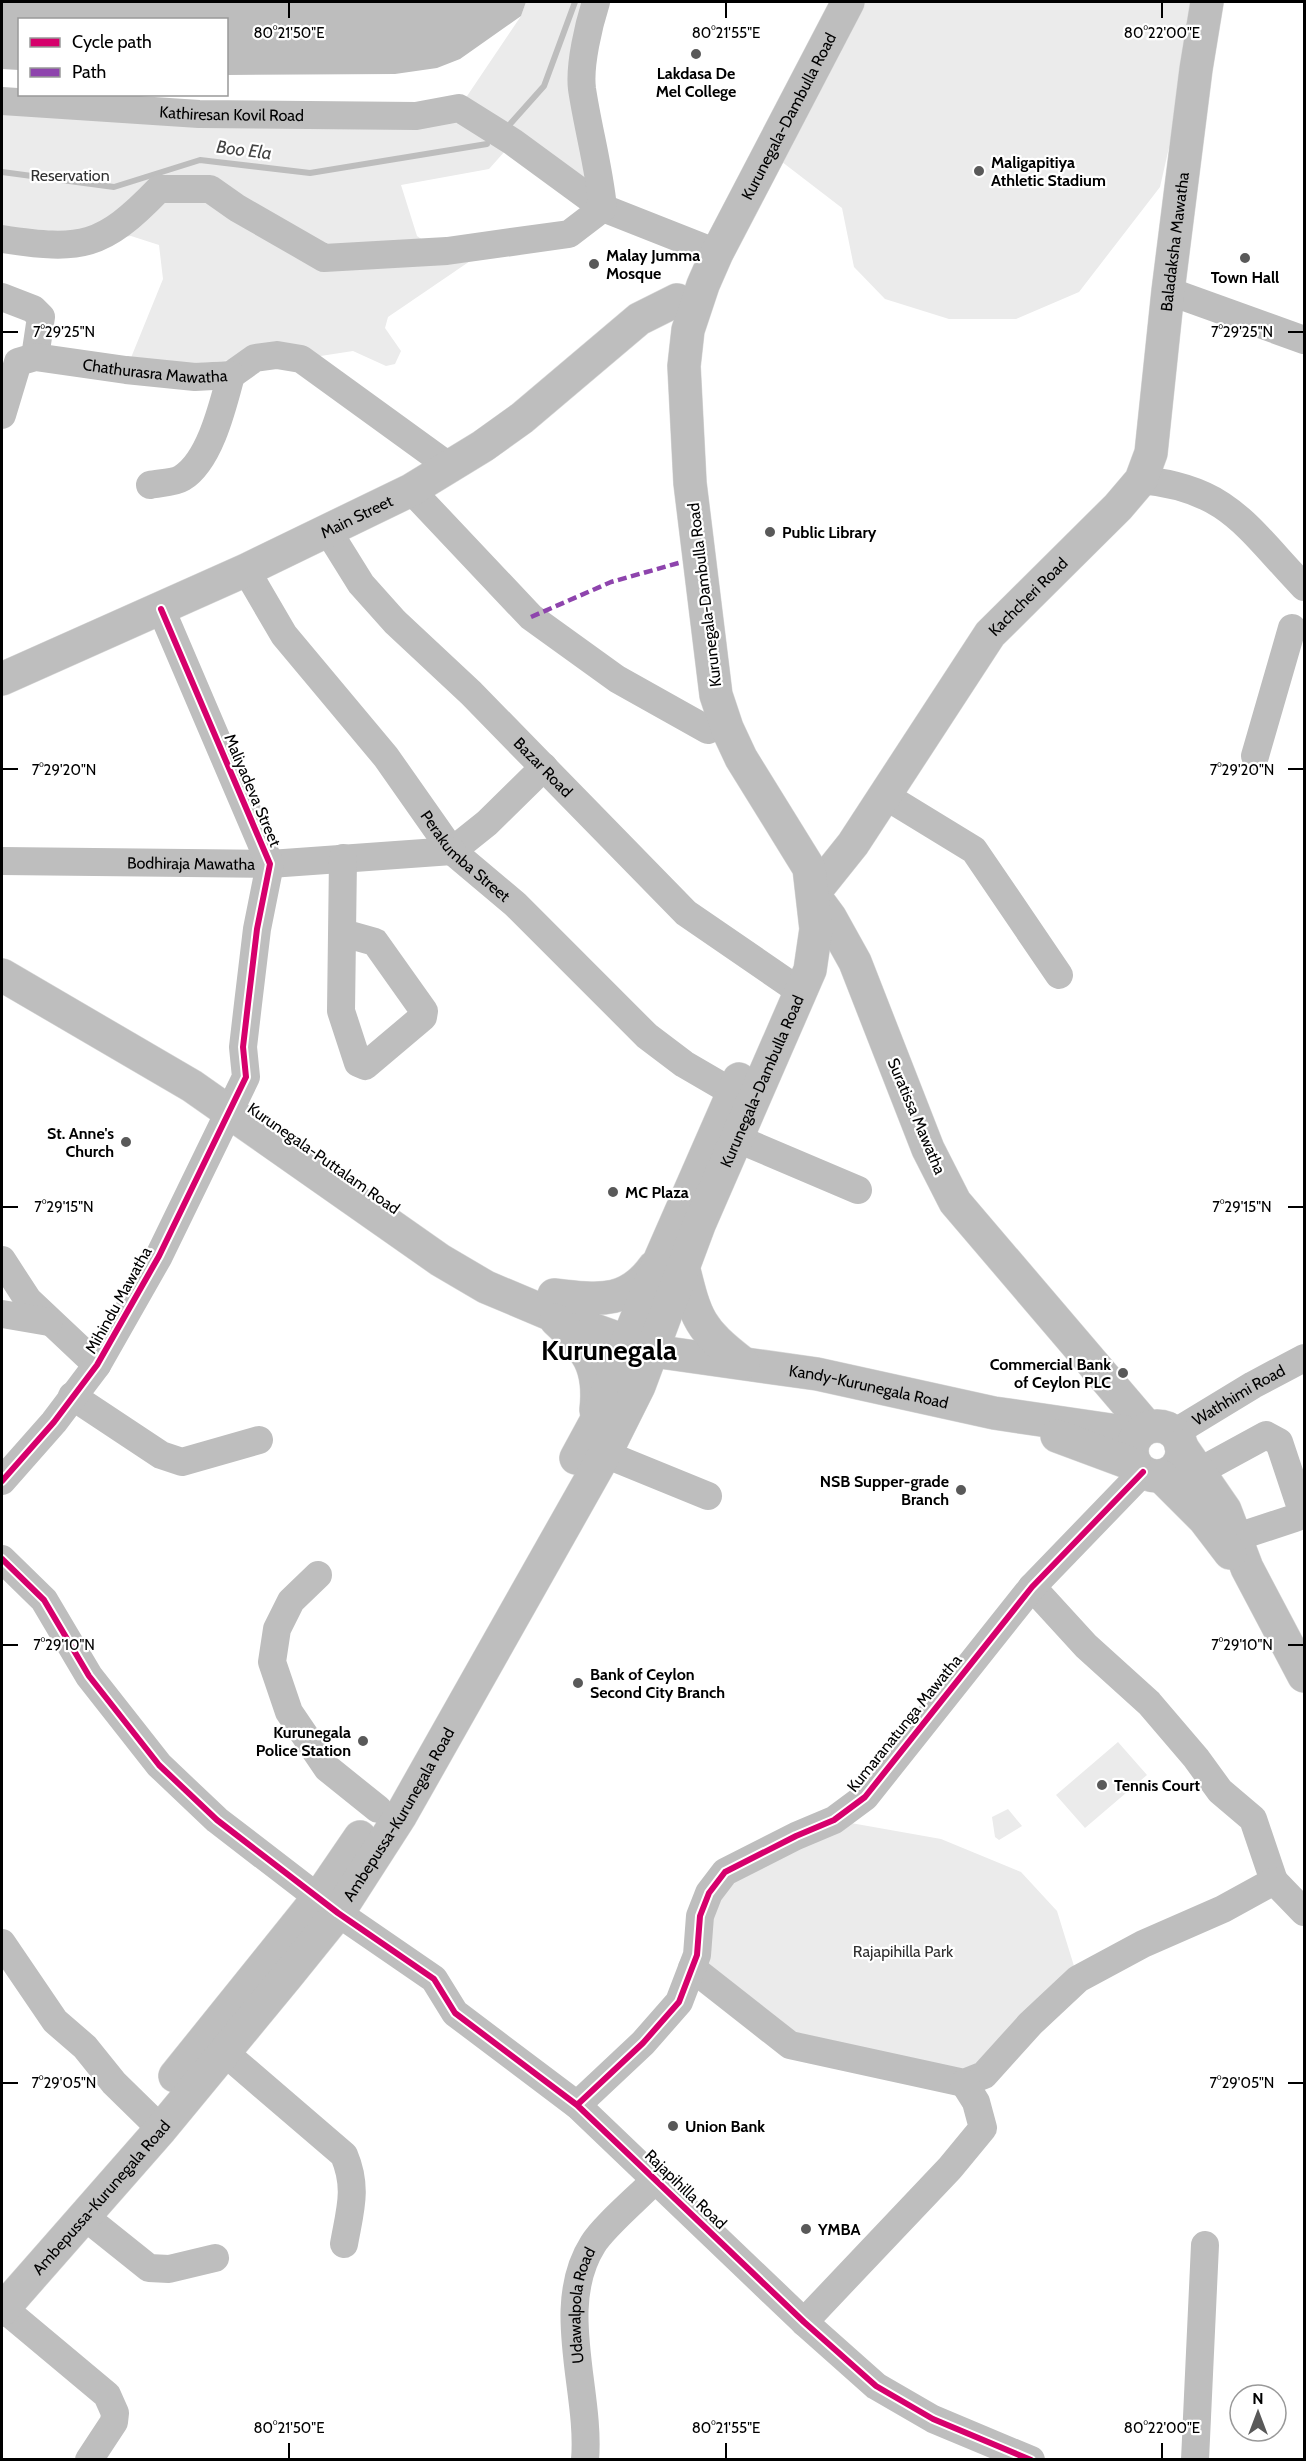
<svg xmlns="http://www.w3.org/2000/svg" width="1306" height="2461" viewBox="0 0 1306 2461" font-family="Cabin,sans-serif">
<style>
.green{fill:#ebebeb}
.water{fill:#bdbdbd}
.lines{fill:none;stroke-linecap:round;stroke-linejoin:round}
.stream{stroke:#bdbdbd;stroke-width:6}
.major-casing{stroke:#dbdbdb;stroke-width:34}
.highway-casing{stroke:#dbdbdb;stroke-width:34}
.minor{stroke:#bebebe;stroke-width:28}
.major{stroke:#bebebe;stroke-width:33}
.highway{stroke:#bebebe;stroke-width:33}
.quiet{stroke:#8e44ad;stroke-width:4.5;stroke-dasharray:9 4.5;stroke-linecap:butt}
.cycleway-casing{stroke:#fff;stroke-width:10}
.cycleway{stroke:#d6006c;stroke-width:6}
.ticks{fill:none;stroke:#000;stroke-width:2}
.poi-dot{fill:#595959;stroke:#fff;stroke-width:2}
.labels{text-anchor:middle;stroke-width:4.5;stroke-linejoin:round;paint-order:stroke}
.poi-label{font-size:16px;font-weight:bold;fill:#000;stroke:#fff;text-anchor:start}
.street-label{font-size:16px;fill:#000;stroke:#fff}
.park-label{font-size:16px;fill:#313131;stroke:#fff}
.water-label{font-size:18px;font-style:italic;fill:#424242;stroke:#fff}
.town-label{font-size:28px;font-weight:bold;fill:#000;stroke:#fff}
.ticks-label{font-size:15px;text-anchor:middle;fill:#000;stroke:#fff;stroke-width:4.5;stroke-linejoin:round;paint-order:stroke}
</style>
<rect width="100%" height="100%" fill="#fff"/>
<!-- green -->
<path class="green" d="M526,2h70l-9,42 16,164 -90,-66 -24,27 -88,16 16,51 13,9 46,12 -88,60 -3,11 16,23 -6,13 -9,2 -33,-15 -52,8 -46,-1 -129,12 37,-91 -4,-34 -28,-9 -36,5 -93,-2v-138l457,7 62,-92z
M856,2h336l-5,66 -27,119 -81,105 -63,27h-67l-64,-20 -31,-32 -12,-59 -69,-53z
M1118,1742l29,33 -62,53 -29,-33z
M1008,1809l14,17 -23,14 -4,-3 -3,-20z
M834,1820l107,19 80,33 36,39 21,68 -94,96 -161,-21 -126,-99 12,-62z"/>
<!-- water -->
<path class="water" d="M2,2h524l-5,14 -61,43 -23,9 -42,6 -168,1 -1,-55h-206l-1,50 -17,-1z"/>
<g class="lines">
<!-- stream -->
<path class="stream" d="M511,123l33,-37 31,-84
M2,172l112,15 86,-27 110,13 177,-29"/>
<!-- major casing -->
<g class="major-casing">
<g id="major">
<path id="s8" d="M2,679l244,-109 165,-80 72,-44 39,-28 117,-99 38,-19"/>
<path id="s9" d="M1147,1427l-192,-225 -27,-53 -73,-187 -25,-45 -17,-23 40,-50 137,-210 128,-127 23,-27 10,-27 17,-162 28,-222 11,-67"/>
</g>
</g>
<!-- highway casing -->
<g class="highway-casing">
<g id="highway">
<path id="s10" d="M2,975l190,111 248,174 46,27 64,27 103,37 164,23 177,39 144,21"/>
<path d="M683,1266c13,53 16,63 60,97"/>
<path d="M554,1295c42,4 72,11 100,-28"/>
<path d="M556,1320c31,29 45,46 40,90"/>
<circle cx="1157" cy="1451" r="25"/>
<path d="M1057,1436l78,29"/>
<path d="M1181,1446l44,64 22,58 57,108"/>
<path d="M576,1458l19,-35 66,-166 78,-178"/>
<path d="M1161,1476l43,43 26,34"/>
<path d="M175,2076l144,-179 41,-60"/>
<path id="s11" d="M2,2310l159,-181 127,-154 50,-62 63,-98 204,-361 34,-68 60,-161 111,-255 6,-41 -7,-61 -68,-110 -14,-30 -11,-33 -26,-212 -6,-117 4,-36 15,-45 14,-32 131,-251"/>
</g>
</g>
<!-- minor -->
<g class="minor">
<path id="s1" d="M2,101l197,13 217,2 43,-8 54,34 90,66 114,45"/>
<path d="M2,239c80,12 100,9 157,-50h51l27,19 87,50 123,-7 122,-17 34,-26c-4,-41 -15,-79 -21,-119 -3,-24 7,-65 14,-87"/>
<path d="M1168,291l136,49"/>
<path d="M2,297l31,12 8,8 -6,40"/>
<path id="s2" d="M2,415l16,-53 17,-5 91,13 69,7 36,-2 24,-17 22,-3 24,4 149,108"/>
<path d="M1141,480c88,8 107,49 163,107"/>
<path d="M150,485c9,-2 24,-2 32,-7 28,-17 41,-73 49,-103"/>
<path d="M411,490l120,127 86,62 91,51"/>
<path id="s3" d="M328,531l33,53 34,38 76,71 215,220 115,79"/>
<path id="s4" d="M246,570l38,65 102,122 66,94 63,53 132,132 37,28 67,39"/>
<path d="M1255,756l37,-128"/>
<path d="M884,795l90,55 85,125"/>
<path d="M452,851l35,-28 57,-56"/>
<path id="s5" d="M2,861l268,3 182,-13"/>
<path d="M343,933l32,9 49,69 -1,6 -58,49 -7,-3 -17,-52 2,-153"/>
<path d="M738,1139l120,51"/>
<path d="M2,1260l26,40 69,65"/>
<path d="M2,1314l47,8"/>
<path d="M72,1396l89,59 21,7 77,-22"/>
<path id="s6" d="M1174,1433l79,-48 51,-27"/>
<path d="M605,1454l103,42"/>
<path d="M1200,1471l66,-36 13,7 22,66 -6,10 -61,20"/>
<path d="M2,1481l52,-59 43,-57 62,-109 87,-179 -3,-30 5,-43 9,-75 13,-65 -109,-255"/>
<path d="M2,1559l42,41 45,76 70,89 58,55 121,93 96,66 21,34 122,92 227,217 72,64 57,33 98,41"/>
<path d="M318,1575l-27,26 -14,28 -5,33 17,50 38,56 51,41"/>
<path d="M1032,1587l54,59 63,57 47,55 24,33 33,28 21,62"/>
<path d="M2,1943l53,78 30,26 29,36 47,46"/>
<path d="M692,1968l98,77 174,38 20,-8 46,-51 48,-45 65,-35 80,-35 51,-28 30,31"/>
<path d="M224,2052l120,103c14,33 6,55 0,89"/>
<path d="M577,2105l66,-62 36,-41 18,-47 3,-39 9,-23 16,-21 71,-36 38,-16 31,-23 167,-210 111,-115"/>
<path d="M84,2216l65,52 20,1 46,-11"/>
<path d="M3,2308l104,87 8,18 -1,9 -25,38"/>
<path d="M804,2322l146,-154 33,-40 -7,-26 -12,-19"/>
<path id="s7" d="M585,2460c6,-69 -32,-153 8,-216 11,-18 47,-48 63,-65"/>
<path d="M1195,2460l10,-215"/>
</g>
<!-- major -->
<use href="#major" class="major"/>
<!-- highway -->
<use href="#highway" class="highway"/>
<!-- quiet -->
<path class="quiet" d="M531,617l80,-35 71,-20"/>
<!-- cycleway casing -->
<g class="cycleway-casing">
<path id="cycleway" d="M2,1481l52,-59 43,-57 62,-109 87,-179 -3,-30 5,-43 9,-75 13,-65 -109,-255
M2,1559l42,41 45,76 70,89 58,55 121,93 96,66 21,34 122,92 227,217 72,64 57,33 98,41
M577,2105l66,-62 36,-41 18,-47 3,-39 9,-23 16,-21 71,-36 38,-16 31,-23 167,-210 111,-115"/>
</g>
<!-- cycleway -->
<use href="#cycleway" class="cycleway"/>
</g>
<!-- ticks -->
<path class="ticks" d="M289,3v15M726,3v15M1162,3v15M3,332h15M1288,332h15M3,769h15M1288,769h15M3,1207h15M1288,1207h15M3,1645h15M1288,1645h15M3,2083h15M1288,2083h15M289,2443v15M726,2443v15M1162,2443v15"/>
<!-- markers -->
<g class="poi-dot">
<circle cx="696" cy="54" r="6"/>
<circle cx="979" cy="171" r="6"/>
<circle cx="1245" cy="258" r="6"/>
<circle cx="594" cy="264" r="6"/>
<circle cx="770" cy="532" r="6"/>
<circle cx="126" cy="1142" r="6"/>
<circle cx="613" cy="1192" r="6"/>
<circle cx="1123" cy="1373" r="6"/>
<circle cx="961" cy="1490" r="6"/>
<circle cx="578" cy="1683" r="6"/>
<circle cx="363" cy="1741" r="6"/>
<circle cx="1102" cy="1785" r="6"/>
<circle cx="673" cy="2126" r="6"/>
<circle cx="806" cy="2229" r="6"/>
</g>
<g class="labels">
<!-- poi labels -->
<g class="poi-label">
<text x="696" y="79" text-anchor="middle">Lakdasa De<tspan x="696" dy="18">Mel College</tspan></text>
<text x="991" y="168">Maligapitiya<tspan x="991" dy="18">Athletic Stadium</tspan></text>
<text x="606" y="261">Malay Jumma<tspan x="606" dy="18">Mosque</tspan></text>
<text x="1245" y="283" text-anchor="middle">Town Hall</text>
<text x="782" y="538">Public Library</text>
<text x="114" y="1139" text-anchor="end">St. Anne's<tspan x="114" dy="18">Church</tspan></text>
<text x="625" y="1198">MC Plaza</text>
<text x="1111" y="1370" text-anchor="end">Commercial Bank<tspan x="1111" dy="18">of Ceylon PLC</tspan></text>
<text x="949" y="1487" text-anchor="end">NSB Supper-grade<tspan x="949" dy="18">Branch</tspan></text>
<text x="590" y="1680">Bank of Ceylon<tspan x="590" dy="18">Second City Branch</tspan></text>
<text x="351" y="1738" text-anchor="end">Kurunegala<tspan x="351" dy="18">Police Station</tspan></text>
<text x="1114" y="1791">Tennis Court</text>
<text x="685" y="2132">Union Bank</text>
<text x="818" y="2235">YMBA</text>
</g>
<!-- street labels -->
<g class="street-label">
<text dy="6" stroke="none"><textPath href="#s1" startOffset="230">Kathiresan Kovil Road</textPath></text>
<text dy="6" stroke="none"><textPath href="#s11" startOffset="2481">Kurunegala-Dambulla Road</textPath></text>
<text dy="6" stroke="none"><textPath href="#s9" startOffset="1408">Baladaksha Mawatha</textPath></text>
<text dy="6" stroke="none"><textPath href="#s2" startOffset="194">Chathurasra Mawatha</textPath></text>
<text dy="6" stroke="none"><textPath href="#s8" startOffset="390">Main Street</textPath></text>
<text transform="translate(704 595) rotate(-97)" y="6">Kurunegala-Dambulla Road</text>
<text dy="6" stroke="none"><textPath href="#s9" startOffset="1004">Kachcheri Road</textPath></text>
<text dy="6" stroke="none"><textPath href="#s3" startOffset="321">Bazar Road</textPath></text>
<text transform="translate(253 790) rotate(67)" y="6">Maliyadeva Street</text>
<text dy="6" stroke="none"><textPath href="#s4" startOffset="362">Perakumba Street</textPath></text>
<text dy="6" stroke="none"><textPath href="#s5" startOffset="189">Bodhiraja Mawatha</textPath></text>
<text dy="6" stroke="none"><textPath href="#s11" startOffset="1456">Kurunegala-Dambulla Road</textPath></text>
<text transform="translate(917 1116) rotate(67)" y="6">Suratissa Mawatha</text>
<text transform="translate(324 1158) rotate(35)" y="6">Kurunegala-Puttalam Road</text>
<text transform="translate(118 1300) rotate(-61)" y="6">Mihindu Mawatha</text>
<text dy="6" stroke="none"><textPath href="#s10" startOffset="974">Kandy-Kurunegala Road</textPath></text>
<text dy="6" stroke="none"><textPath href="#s6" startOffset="75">Wathhimi Road</textPath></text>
<text transform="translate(904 1723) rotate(-51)" y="6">Kumaranatunga Mawatha</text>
<text dy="6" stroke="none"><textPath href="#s11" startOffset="636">Ambepussa-Kurunegala Road</textPath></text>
<text transform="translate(686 2189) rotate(44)" y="6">Rajapihilla Road</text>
<text dy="6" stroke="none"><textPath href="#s11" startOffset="150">Ambepussa-Kurunegala Road</textPath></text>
<text dy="6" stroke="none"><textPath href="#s7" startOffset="156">Udawalpola Road</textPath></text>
</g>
<!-- park labels -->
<g class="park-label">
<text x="70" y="181">Reservation</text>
<text x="903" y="1957">Rajapihilla Park</text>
</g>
<!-- water labels -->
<g class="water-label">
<text transform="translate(244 150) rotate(7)" y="6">Boo Ela</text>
</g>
<!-- town labels -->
<g class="town-label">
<text x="609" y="1360">Kurunegala</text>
</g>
</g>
<g class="ticks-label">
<text x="289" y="38">80°21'50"E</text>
<text x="726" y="38">80°21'55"E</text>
<text x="1162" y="38">80°22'00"E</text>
<text x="64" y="337">7°29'25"N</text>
<text x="1242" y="337">7°29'25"N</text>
<text x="64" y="775">7°29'20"N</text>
<text x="1242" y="775">7°29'20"N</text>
<text x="64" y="1212">7°29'15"N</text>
<text x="1242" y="1212">7°29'15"N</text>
<text x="64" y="1650">7°29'10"N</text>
<text x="1242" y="1650">7°29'10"N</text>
<text x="64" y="2088">7°29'05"N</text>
<text x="1242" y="2088">7°29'05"N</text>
<text x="289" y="2433">80°21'50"E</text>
<text x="726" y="2433">80°21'55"E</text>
<text x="1162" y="2433">80°22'00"E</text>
</g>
<!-- border -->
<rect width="1306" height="2461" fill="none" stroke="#000000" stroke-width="6"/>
<!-- legend -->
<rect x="18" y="18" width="210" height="78" fill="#ffffff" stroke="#999999" stroke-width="1.5"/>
<rect x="30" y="38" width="30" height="9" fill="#d6006c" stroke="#999999" stroke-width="1.5"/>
<text x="72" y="48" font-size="18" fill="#000000">Cycle path</text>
<rect x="30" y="68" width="30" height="9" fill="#8e44ad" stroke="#999999" stroke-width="1.5"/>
<text x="72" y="78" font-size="18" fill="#000000">Path</text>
<!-- north arrow -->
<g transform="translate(1258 2413)"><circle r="28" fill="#ffffff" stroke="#999999" stroke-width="1.5"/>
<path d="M0-4.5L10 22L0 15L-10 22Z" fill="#595959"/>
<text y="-9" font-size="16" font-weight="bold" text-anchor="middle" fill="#000000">N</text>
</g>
</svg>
